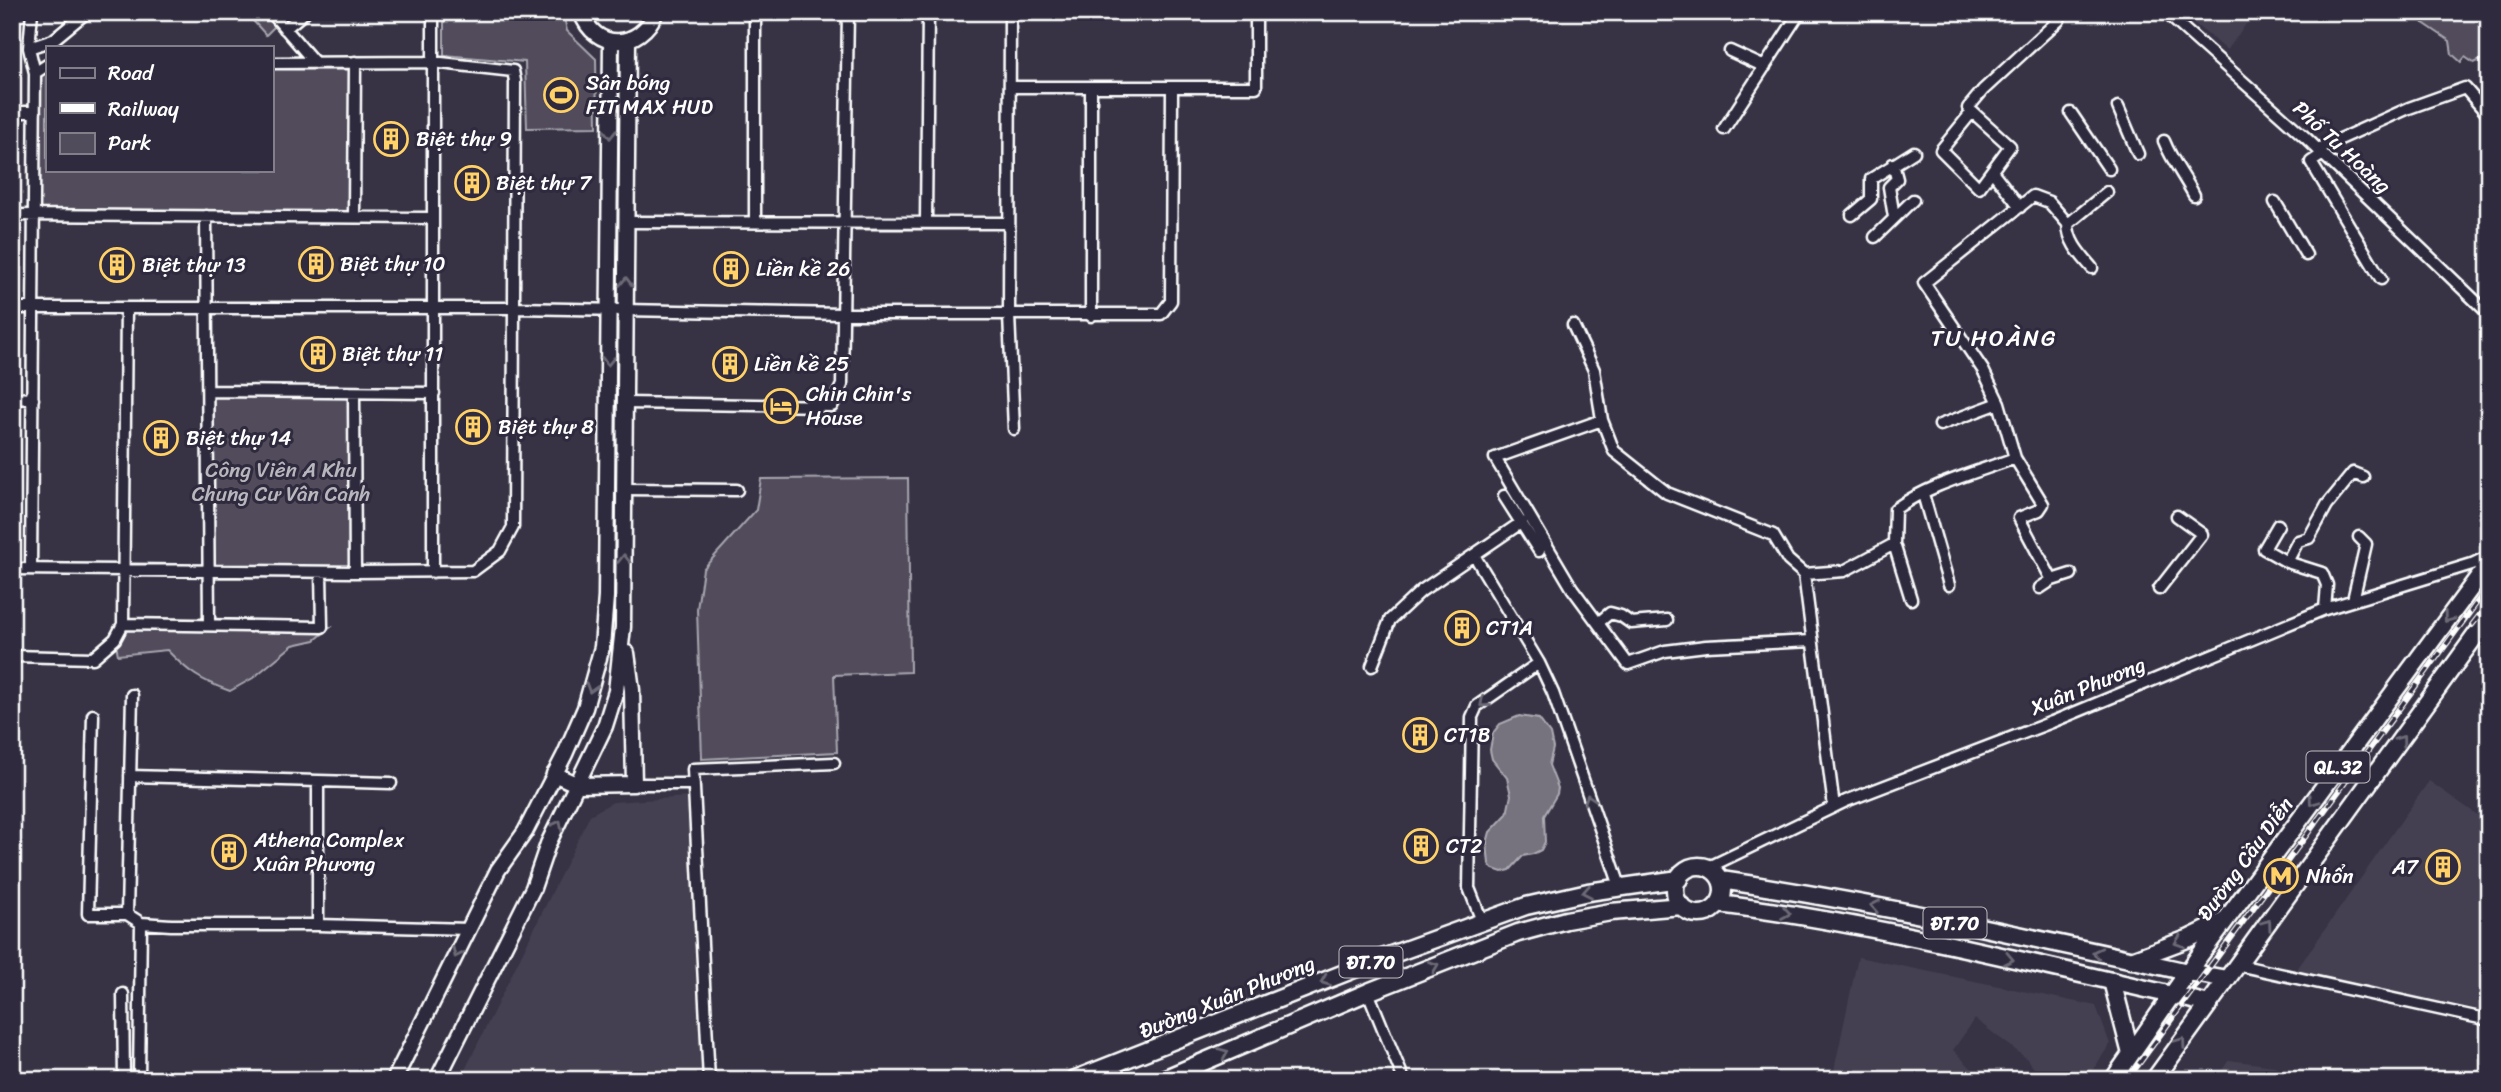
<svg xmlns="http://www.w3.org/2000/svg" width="2501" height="1092" viewBox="0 0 2501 1092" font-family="Sriracha,sans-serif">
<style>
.built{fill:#444051}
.green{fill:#514c5c;stroke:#a8a6ae;stroke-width:2}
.water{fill:#76737f;stroke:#adabb2;stroke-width:2}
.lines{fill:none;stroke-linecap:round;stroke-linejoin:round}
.minor-casing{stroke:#fff;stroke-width:15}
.secondary-casing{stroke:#fff;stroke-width:19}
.primary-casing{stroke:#fff;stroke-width:21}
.trunk-casing{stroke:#fff;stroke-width:21}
.minor{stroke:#2f2a3d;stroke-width:10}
.secondary{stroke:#2f2a3d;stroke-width:14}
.primary{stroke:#2f2a3d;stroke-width:16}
.trunk{stroke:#2f2a3d;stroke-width:16}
.rail-casing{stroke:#fff;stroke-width:6}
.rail{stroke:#2f2a3d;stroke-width:3.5;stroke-dasharray:10;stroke-linecap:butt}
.oneway{stroke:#6d6a77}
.labels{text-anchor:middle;stroke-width:6;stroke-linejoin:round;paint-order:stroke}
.shield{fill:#2f2a3d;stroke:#c1bfc5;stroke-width:2}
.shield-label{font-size:19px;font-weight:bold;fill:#fff}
.poi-label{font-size:21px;fill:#fff;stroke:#2f2a3d;text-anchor:start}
.street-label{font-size:21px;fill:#fff;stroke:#2f2a3d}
.park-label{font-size:21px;fill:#b9b7be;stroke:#2f2a3d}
.neighbourhood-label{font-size:23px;letter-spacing:2px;fill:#fff;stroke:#2f2a3d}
</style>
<rect width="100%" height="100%" fill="#373345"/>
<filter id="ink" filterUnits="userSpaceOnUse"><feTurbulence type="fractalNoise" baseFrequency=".0143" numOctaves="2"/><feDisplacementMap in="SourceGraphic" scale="14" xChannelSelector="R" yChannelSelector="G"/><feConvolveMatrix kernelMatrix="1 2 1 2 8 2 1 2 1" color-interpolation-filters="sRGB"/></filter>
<g filter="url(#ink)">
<!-- built -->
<path class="built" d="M2180,12h75l-28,38z
M2429,781l60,42v188l-194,-39z
M689,797l13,283h-242l130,-265 23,-13z
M1858,957l238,49 14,38 -24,36h-43l-17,-22 -51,-39 -22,31 30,30h-151z
M2229,1060l45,6 21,14h-80z"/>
<!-- green -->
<path class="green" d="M245,12h44l-23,23z
M444,12h119l4,19 29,28 1,68 -70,1 -2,-66 -81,-7z
M2407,12h82v44l-15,7 -9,-6 -4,5 -9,-8 -2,-13z
M355,62l-1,155 -320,-2 1,-142 12,-8v105h224v-107z
M208,391l146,2 1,179 -147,-1z
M908,478l2,194 -76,3 3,77 -135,7 -5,-150 6,-40 53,-59 5,-31z
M123,624l208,3 -16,13 -22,5 -40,33 -23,13c-29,-10 -42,-19 -63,-41l-49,5 -3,-16z"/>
<!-- water -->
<path class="water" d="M1519,716l20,3 11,15 3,14 -4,17 9,23 -1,6 -13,22 1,26 -4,8 -8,4 -10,2 -13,14 -8,2 -9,-3 -4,-5 -2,-21 3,-11 17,-18 4,-19 -4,-17 -15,-19 -2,-9 3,-17 7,-9z"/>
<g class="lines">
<!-- minor casing -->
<g class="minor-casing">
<path id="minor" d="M271,12l44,51
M433,12v560
M1010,12l-1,303 5,114
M2165,12l141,126 183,176
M285,29l20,-17
M29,48l24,-8 34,-28
M1730,51l35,16
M35,73l12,-8
M1011,87h245v-75
M2118,107l20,47
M12,112h23
M1972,112l-31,38 38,38 31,-42 -42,-38 15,-18 76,-70 3,-8
M2071,113l38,56
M1724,129l76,-117
M2164,141c8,20 20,35 30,54
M2318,149l91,-41 56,-20 24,28
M2323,154l-12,8 70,117
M1893,164l4,15 -8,8 5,30
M1992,171l28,36
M2275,202l31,53
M12,215l421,3
M1852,215l19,-16v-20l43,-27
M206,216l3,409
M354,217l1,-155
M926,221l2,-209
M627,222l382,1
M755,222v-210
M2068,224c0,18 13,31 24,44
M2068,224l39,-32
M1875,237l38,-37
M12,308h503l328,6h318l10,-13 1,-212
M1091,316v-229
M1573,325l21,45 8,50
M208,391l226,2
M354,393l1,179
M12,398l21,1
M624,403l208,3 10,-21 6,-373
M1940,425l59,-22
M624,489l113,1
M1923,494l26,91
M1504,496l35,55
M2278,525l-14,24 23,13 35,11 5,12 -2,24
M1894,544l17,55
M1474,555l65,108 14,30 67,193
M2287,562l11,-21 11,-3 18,-33 26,-32 10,4
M12,569l343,3 118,-1 27,-20 13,-24 2,-446 -2,-10 -81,-9 -161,1
M31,569l4,-496 -6,-25 3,-36
M1804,574l-16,-14 -15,-25 -106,-42 -53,-42 -12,-31 -107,38 77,130 56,76 37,-13 41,-5 106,-5
M1804,574l40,-3 50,-27 1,-35c35,-25 80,-36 120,-51
M1804,574l30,233
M2052,580l19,-6
M2040,588l12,-8 -33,-62 20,-8 4,-6 -28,-46 -16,-55 -16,-33 -59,-87 109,-87 16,6 19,22
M2159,589l43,-55 -25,-18
M2353,600l13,-56 -7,-7
M1598,623l12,-10 11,3 10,7 36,-3
M123,624l199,3 -1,-55
M12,656l81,2 22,-19 8,-15 3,-316
M1372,666l18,-46 31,-29 101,-69
M132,695l-5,219 14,9 30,2h147l151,4
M93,715l-5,199h39
M130,776l261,7
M318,783v142
M634,784h60
M1707,868l139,-67 206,-79 273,-113 147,-45 17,-8
M1482,921l-13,-33 3,-171 5,-11 62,-43
M2238,965l251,55
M1368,992l36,88
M123,994l1,86
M139,1080l2,-157
M709,1080l-16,-311 141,-6"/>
</g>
<!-- secondary casing -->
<g class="secondary-casing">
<path id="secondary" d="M581,12c14,40 59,38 75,0
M554,774l24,11 56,-1 -2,-94 -5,-37
M394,1080l104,-210 27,-38 40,-78 20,-46 17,-61 4,-50 5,-556
M437,1080l96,-192 15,-44 57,-118 11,-35 7,-64 5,-587"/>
</g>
<!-- primary casing -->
<g class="primary-casing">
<path id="primary" d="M1675 890a24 24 0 1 1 48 0a24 24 0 1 1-48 0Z
M1721,880c157,23 312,58 467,92
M1719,904c152,19 303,57 453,91
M1073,1080l312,-123 141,-51 62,-14 91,-13
M1161,1080l207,-88 150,-59 48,-13 45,-8 71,-6"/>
</g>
<!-- trunk casing -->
<g class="trunk-casing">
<path id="trunk" d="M2131,960l59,-22 33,-16
M2188,972l39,7
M2112,981l19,73
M2172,995l37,9
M2113,1080l84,-121 292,-396
M2154,1080l335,-463"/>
</g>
<!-- minor -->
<use href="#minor" class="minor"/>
<!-- secondary -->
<use href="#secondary" class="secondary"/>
<!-- primary -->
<use href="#primary" class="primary"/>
<!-- trunk -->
<use href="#trunk" class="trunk"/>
<!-- rail casing -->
<g class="rail-casing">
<path id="rail" d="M2472,625l17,-22
M2127,1080l362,-494"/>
</g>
<!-- rail -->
<use href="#rail" class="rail"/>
</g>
<!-- one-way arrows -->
<defs><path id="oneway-chevron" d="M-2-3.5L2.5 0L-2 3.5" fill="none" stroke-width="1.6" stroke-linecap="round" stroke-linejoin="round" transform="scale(1.75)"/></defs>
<g class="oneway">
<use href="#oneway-chevron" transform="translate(610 134) rotate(91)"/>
<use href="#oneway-chevron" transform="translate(626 282) rotate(-89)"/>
<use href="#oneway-chevron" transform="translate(608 361) rotate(91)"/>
<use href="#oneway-chevron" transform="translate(624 559) rotate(-90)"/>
<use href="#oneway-chevron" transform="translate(2448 618) rotate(127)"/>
<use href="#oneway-chevron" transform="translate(591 688) rotate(107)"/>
<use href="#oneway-chevron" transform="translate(1484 703) rotate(139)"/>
<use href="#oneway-chevron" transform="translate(2401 740) rotate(-54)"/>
<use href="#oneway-chevron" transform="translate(1589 799) rotate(-109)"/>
<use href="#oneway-chevron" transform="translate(2313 801) rotate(126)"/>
<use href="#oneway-chevron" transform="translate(558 825) rotate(-62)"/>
<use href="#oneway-chevron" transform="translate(1587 892) rotate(169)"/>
<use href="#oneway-chevron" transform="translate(1875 906) rotate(-169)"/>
<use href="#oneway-chevron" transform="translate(1786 913) rotate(9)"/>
<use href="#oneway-chevron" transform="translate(2267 924) rotate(-54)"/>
<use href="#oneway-chevron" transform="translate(2179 942) rotate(160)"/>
<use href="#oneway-chevron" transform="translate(457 953) rotate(116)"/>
<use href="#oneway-chevron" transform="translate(2097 953) rotate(-167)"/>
<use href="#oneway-chevron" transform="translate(2009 959) rotate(12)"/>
<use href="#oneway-chevron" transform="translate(1434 966) rotate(-22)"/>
<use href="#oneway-chevron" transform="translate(1325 981) rotate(158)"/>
<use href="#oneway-chevron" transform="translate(2181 1042) rotate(-54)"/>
<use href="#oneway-chevron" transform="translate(1224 1053) rotate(-23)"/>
</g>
</g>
<!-- icons -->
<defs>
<g id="stadium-ring" transform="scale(1.75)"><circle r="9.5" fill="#2f2a3d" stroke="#ffd166" stroke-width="1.5"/><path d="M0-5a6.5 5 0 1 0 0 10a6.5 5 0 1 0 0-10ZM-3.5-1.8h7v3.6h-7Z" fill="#ffd166"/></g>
<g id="building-ring" transform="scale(1.75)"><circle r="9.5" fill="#2f2a3d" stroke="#ffd166" stroke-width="1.5"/><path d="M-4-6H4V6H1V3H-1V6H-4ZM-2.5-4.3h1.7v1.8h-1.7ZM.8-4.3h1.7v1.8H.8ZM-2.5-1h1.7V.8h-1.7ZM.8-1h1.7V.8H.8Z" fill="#ffd166"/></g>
<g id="hotel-ring" transform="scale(1.75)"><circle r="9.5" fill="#2f2a3d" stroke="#ffd166" stroke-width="1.5"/><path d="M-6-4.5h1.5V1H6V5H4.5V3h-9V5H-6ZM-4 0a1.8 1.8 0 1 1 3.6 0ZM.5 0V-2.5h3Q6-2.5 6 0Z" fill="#ffd166"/></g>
<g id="metro-ring" transform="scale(1.75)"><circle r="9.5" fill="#2f2a3d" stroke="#ffd166" stroke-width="1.5"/><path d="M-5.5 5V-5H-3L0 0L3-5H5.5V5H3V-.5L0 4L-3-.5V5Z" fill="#ffd166"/></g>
</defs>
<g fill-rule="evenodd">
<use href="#stadium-ring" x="561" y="95"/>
<use href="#building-ring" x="391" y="139"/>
<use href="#building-ring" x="472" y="183"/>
<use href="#building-ring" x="316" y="264"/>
<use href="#building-ring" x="117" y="265"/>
<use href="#building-ring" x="731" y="269"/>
<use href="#building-ring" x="318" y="354"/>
<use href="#building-ring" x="730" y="364"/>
<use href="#hotel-ring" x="781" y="406"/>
<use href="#building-ring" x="473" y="427"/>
<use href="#building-ring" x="161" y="438"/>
<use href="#building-ring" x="1462" y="628"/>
<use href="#building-ring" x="1420" y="735"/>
<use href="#building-ring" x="1421" y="846"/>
<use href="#building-ring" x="229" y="852"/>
<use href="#building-ring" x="2443" y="867"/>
<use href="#metro-ring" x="2281" y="876"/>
</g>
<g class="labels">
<!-- shield labels -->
<g class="shield">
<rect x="2306.5" y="751.5" width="63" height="31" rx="5"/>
<rect x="1923.5" y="907.5" width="63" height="31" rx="5"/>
<rect x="1339.5" y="946.5" width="63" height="31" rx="5"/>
</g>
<g class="shield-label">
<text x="2338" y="774">QL.32</text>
<text x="1955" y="930">ĐT.70</text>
<text x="1371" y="969">ĐT.70</text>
</g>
<!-- poi labels -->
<g class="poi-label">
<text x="586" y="90">Sân bóng<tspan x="586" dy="24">FIT MAX HUD</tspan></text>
<text x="416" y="146">Biệt thự 9</text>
<text x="496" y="190">Biệt thự 7</text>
<text x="340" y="271">Biệt thự 10</text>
<text x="142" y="272">Biệt thự 13</text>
<text x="756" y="276">Liền kề 26</text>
<text x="342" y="361">Biệt thự 11</text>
<text x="754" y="371">Liền kề 25</text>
<text x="806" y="401">Chin Chin's<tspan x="806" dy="24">House</tspan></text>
<text x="498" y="434">Biệt thự 8</text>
<text x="186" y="445">Biệt thự 14</text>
<text x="1486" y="635">CT1A</text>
<text x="1444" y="742">CT1B</text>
<text x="254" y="847">Athena Complex<tspan x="254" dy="24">Xuân Phương</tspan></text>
<text x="1446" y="853">CT2</text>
<text x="2418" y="874" text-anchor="end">A7</text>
<text x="2306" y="883">Nhổn</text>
</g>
<!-- street labels -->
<g class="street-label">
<text transform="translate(2342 147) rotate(43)" y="7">Phố Tu Hoàng</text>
<text transform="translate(2088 686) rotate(-22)" y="7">Xuân Phương</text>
<text transform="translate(2245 859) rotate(-54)" y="7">Đường Cầu Diễn</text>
<text transform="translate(1227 997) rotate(-22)" y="7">Đường Xuân Phương</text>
</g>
<!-- park labels -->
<g class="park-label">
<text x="281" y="477">Công Viên A Khu<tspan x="281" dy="24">Chung Cư Vân Canh</tspan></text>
</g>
<!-- neighbourhood labels -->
<g class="neighbourhood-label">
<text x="1994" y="346">TU HOÀNG</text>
</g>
</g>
<!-- margin -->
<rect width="2501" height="1092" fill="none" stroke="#2f2a3d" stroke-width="42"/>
<rect x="21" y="21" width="2459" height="1050" fill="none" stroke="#fff" stroke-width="2.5" filter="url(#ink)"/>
<!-- legend -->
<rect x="46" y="46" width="228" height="126" fill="#2f2a3d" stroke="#827f8b" stroke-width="2"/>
<rect x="60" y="68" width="35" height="10" fill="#2f2a3d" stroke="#827f8b" stroke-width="2"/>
<text x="108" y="80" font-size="21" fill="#ffffff">Road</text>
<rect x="60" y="103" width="35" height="10" fill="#ffffff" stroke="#827f8b" stroke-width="2"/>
<text x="108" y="116" font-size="21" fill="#ffffff">Railway</text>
<rect x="60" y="133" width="35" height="21" fill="#514c5c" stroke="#827f8b" stroke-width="2"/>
<text x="108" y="150" font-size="21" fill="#ffffff">Park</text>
</svg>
